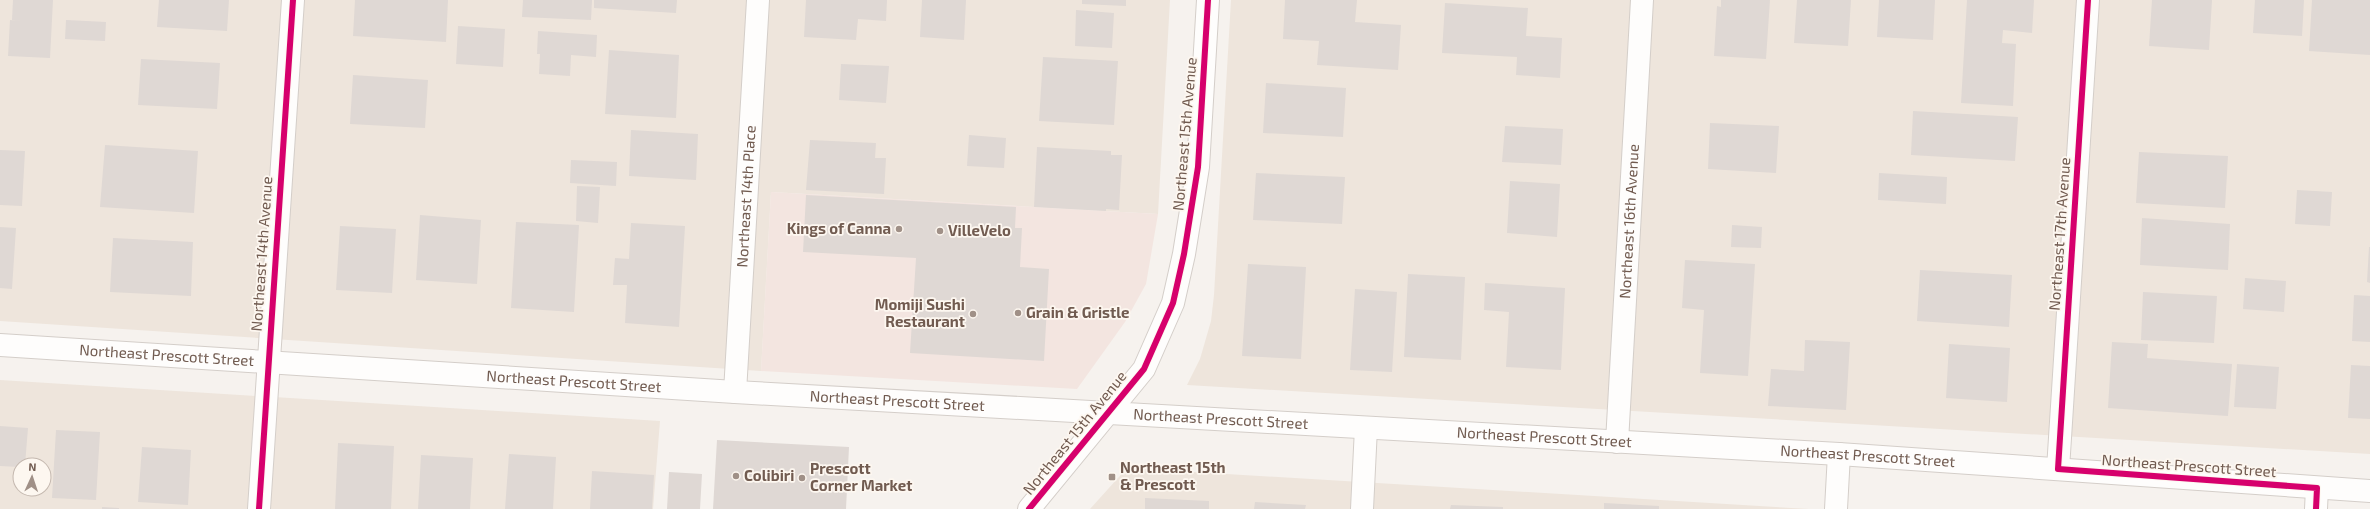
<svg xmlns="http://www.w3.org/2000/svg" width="2370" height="509" viewBox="0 0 2370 509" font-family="'Exo 2',sans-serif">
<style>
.residential{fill:#eee5dc;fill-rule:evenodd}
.commercial{fill:#f3e5e0}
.building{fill:#dfd8d4}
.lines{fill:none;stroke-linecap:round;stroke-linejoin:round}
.minor-casing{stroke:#d4cec9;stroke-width:24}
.minor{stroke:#fefdfc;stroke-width:22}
.cycleway-casing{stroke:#fdf7f0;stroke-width:8}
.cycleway{stroke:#d6006c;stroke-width:6}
.poi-dot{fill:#a09087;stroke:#fdf7f0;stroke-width:1.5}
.labels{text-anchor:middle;stroke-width:3.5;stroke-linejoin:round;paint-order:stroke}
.street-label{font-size:15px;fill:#715b50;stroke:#fdf7f0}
.poi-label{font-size:15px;font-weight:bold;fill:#715b50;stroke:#fdf7f0;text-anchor:start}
</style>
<rect width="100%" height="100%" fill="#f6f2ee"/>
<!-- residential -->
<path class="residential" d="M0,0h1170l-12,214 -387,-22 -10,179 -761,-50z
M1231,0h1139v454l-1183,-69 13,-26 11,-38 3,-26z
M0,380l660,41 -7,88h-653zM20,465h24v24h-24z
M1127,468l682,41h-719z"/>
<!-- commercial -->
<path class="commercial" d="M771,192l387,22 -12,70 -21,38 -48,67 -316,-18z"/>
<!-- building -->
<path class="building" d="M13,0h40l-3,58 -42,-2 2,-36 11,1 -9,-1z
M159,0h70l-2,31 -70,-4z
M355,0h93l-2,42 -93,-6z
M523,0h69l-1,20 -69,-3z
M594,0h83l-1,13 -82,-5z
M806,0h81l-1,21 -28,-2 -2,21 -52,-3z
M922,0h44l-2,40 -44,-3z
M1082,0h44v6l-44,-2z
M1285,0h72l-2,22 46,3 -3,45 -81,-5 2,-24 -36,-2z
M1721,0h49l-4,59 -52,-3 3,-50 4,1z
M1797,0h54l-3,46 -54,-3z
M1879,0h56l-2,40 -56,-3z
M1967,0h67l-2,33 -29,-3 -1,13 14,1 -3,62 -52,-3z
M2152,0h60l-3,50 -60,-4z
M2255,0h49l-2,36 -49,-3z
M2312,0h58v55l-61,-4z
M1445,3l83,5 -2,28 36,2 -2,40 -44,-3 1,-18 -75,-4z
M1076,10l38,3 -2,35 -37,-2z
M66,20l40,2 -1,19 -40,-2z
M458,26l47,3 -2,38 -47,-3z
M538,31l59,4 -1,22 -25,-2 -1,21 -31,-2 1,-20h-3z
M609,50l70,5 -3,63 -71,-4z
M1043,57l75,4 -4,64 -75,-4z
M141,59l79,4 -3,46 -79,-4z
M841,64l48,2 -3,37 -47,-3z
M353,75l75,5 -3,48 -75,-4z
M1266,83l80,5 -3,49 -80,-4z
M1913,111l105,6 -3,44 -104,-6z
M1710,123l69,3 -3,47 -68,-4z
M1505,126l58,3 -2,36 -59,-3z
M631,130l67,4 -2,46 -67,-4z
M969,135l37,3 -2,30 -37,-2z
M810,140l66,3 -1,15h11l-2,36 -78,-4z
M105,145l93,6 -4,62 -94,-6z
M1037,147l74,4v4h11l-3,55 -13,-1v2l-72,-4z
M0,150l25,1 -3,55 -22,-1z
M2139,152l89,4 -3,52 -89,-5z
M571,160l46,2 -1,24 -46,-3z
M1256,173l89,4 -3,47 -89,-4z
M1879,173l68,4 -1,27 -68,-4z
M1510,181l50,3 -3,53 -50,-4z
M577,186l23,1 -2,36 -22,-2z
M2297,190l35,2 -2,34 -35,-2z
M806,195l210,12 -1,21h7l-2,39 29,2 -5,92 -134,-8 6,-95 -113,-6z
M420,215l61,5 -4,64 -61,-4z
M2142,218l88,6 -2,46 -88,-5z
M516,222l63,3 -5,87 -63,-4z
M631,223l54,3 -6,101 -54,-4 2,-38h-14l2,-27 14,1z
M1732,225l30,2 -1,21 -30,-1z
M340,226l56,3 -4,64 -56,-3z
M0,227l16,1 -4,61 -12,-1z
M113,238l80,4 -2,54 -81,-4z
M2369,247h1v36l-3,-1z
M1685,260l70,4 -7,112 -48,-3 4,-63 -22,-2z
M1248,264l58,3 -5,92 -59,-3z
M1920,270l92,5 -3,52 -92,-6z
M1408,274l57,3 -4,83 -57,-3z
M2245,278l41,3 -2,31 -41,-3z
M1485,283l80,5 -4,82 -55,-3 3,-55 -25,-2z
M1355,289l42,3 -5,80 -42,-2z
M2143,292l74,4 -3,47 -73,-3z
M2354,295l16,1v46l-18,-1z
M1805,340l45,2 -4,68 -78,-4 3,-37 33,2z
M2112,342l36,2 -1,14 85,6 -4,52 -120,-8z
M1949,344l61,4 -3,54 -61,-4z
M2237,364l42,3 -3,42 -42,-2z
M2351,365l19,1v53l-22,-1z
M0,426l28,2 -3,37h-5v2l-20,-1z
M56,430l44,2 -4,68 -44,-2z
M717,440l132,7 -3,62h-133z
M338,443l56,3 -3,63h-56z
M142,447l49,3 -3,55 -50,-3z
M509,454l47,3 -3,52h-48z
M421,455l52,3 -3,51h-52z
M592,471l62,4 -2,34h-62z
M669,472l33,2 -2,35h-33z
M1145,498l64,3v8h-64z
M1255,502l51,3 -1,4h-51z
M1604,503l55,3v3h-55z
M1451,505l52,2v2h-53z
M102,507l17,1v1h-17z"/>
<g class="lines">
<!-- minor casing -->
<g class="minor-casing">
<g id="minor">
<path id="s1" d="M0,345l735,47 1104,62 531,37"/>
<path id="s2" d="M735,392l23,-392"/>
<path id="s3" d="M1617,442l25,-442"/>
<path d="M2058,469l30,-469"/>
<path d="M259,509l34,-509"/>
<path d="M1029,509l115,-140 29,-66 11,-49 14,-87 10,-167"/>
<path d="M1362,509l4,-81"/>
<path d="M1836,509l3,-55"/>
<path d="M2316,509l1,-21"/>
</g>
</g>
<!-- minor -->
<use href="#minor" class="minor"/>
<!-- cycleway casing -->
<g class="cycleway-casing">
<path id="cycleway" d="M2088,0l-30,469 259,19 -1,21
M259,509l34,-509
M1029,509l115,-140 29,-66 11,-49 14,-87 10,-167"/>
</g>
<!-- cycleway -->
<use href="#cycleway" class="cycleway"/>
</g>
<!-- markers -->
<g class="poi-dot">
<circle cx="899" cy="229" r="4"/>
<circle cx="940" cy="231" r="4"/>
<circle cx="1018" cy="313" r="4"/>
<circle cx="973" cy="314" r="4"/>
<circle cx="736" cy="476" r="4"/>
<rect x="1108" y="473" width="8" height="8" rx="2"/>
<circle cx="802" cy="478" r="4"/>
</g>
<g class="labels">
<!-- street labels -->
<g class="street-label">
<text transform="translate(1185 134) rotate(-85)" y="5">Northeast 15th Avenue</text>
<text dy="5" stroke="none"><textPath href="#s2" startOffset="196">Northeast 14th Place</textPath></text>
<text dy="5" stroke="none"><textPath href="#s3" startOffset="221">Northeast 16th Avenue</textPath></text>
<text transform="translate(2060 234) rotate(-86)" y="5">Northeast 17th Avenue</text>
<text transform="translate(262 254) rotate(-86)" y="5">Northeast 14th Avenue</text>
<text dy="5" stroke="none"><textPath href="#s1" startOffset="167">Northeast Prescott Street</textPath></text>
<text dy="5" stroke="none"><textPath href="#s1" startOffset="575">Northeast Prescott Street</textPath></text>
<text dy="5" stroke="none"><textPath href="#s1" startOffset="899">Northeast Prescott Street</textPath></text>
<text dy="5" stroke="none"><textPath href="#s1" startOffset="1223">Northeast Prescott Street</textPath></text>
<text transform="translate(1075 433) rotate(-51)" y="5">Northeast 15th Avenue</text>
<text dy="5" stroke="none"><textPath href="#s1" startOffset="1547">Northeast Prescott Street</textPath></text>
<text dy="5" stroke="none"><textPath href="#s1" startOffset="1871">Northeast Prescott Street</textPath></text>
<text transform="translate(2189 466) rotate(4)" y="5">Northeast Prescott Street</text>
</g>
<!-- poi labels -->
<g class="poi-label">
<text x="891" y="234" text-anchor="end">Kings of Canna</text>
<text x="948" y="236">VilleVelo</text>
<text x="965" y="310" text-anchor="end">Momiji Sushi<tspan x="965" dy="17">Restaurant</tspan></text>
<text x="1026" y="318">Grain &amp; Gristle</text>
<text x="1120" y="473">Northeast 15th<tspan x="1120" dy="17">&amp; Prescott</tspan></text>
<text x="810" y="474">Prescott<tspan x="810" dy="17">Corner Market</tspan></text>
<text x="744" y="481">Colibiri</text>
</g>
</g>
<!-- north arrow -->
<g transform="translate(32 477) rotate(3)"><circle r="19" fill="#fdf7f0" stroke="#c5b9b0"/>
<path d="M0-3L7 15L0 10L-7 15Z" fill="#a09087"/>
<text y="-6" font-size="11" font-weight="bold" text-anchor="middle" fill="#715b50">N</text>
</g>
</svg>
